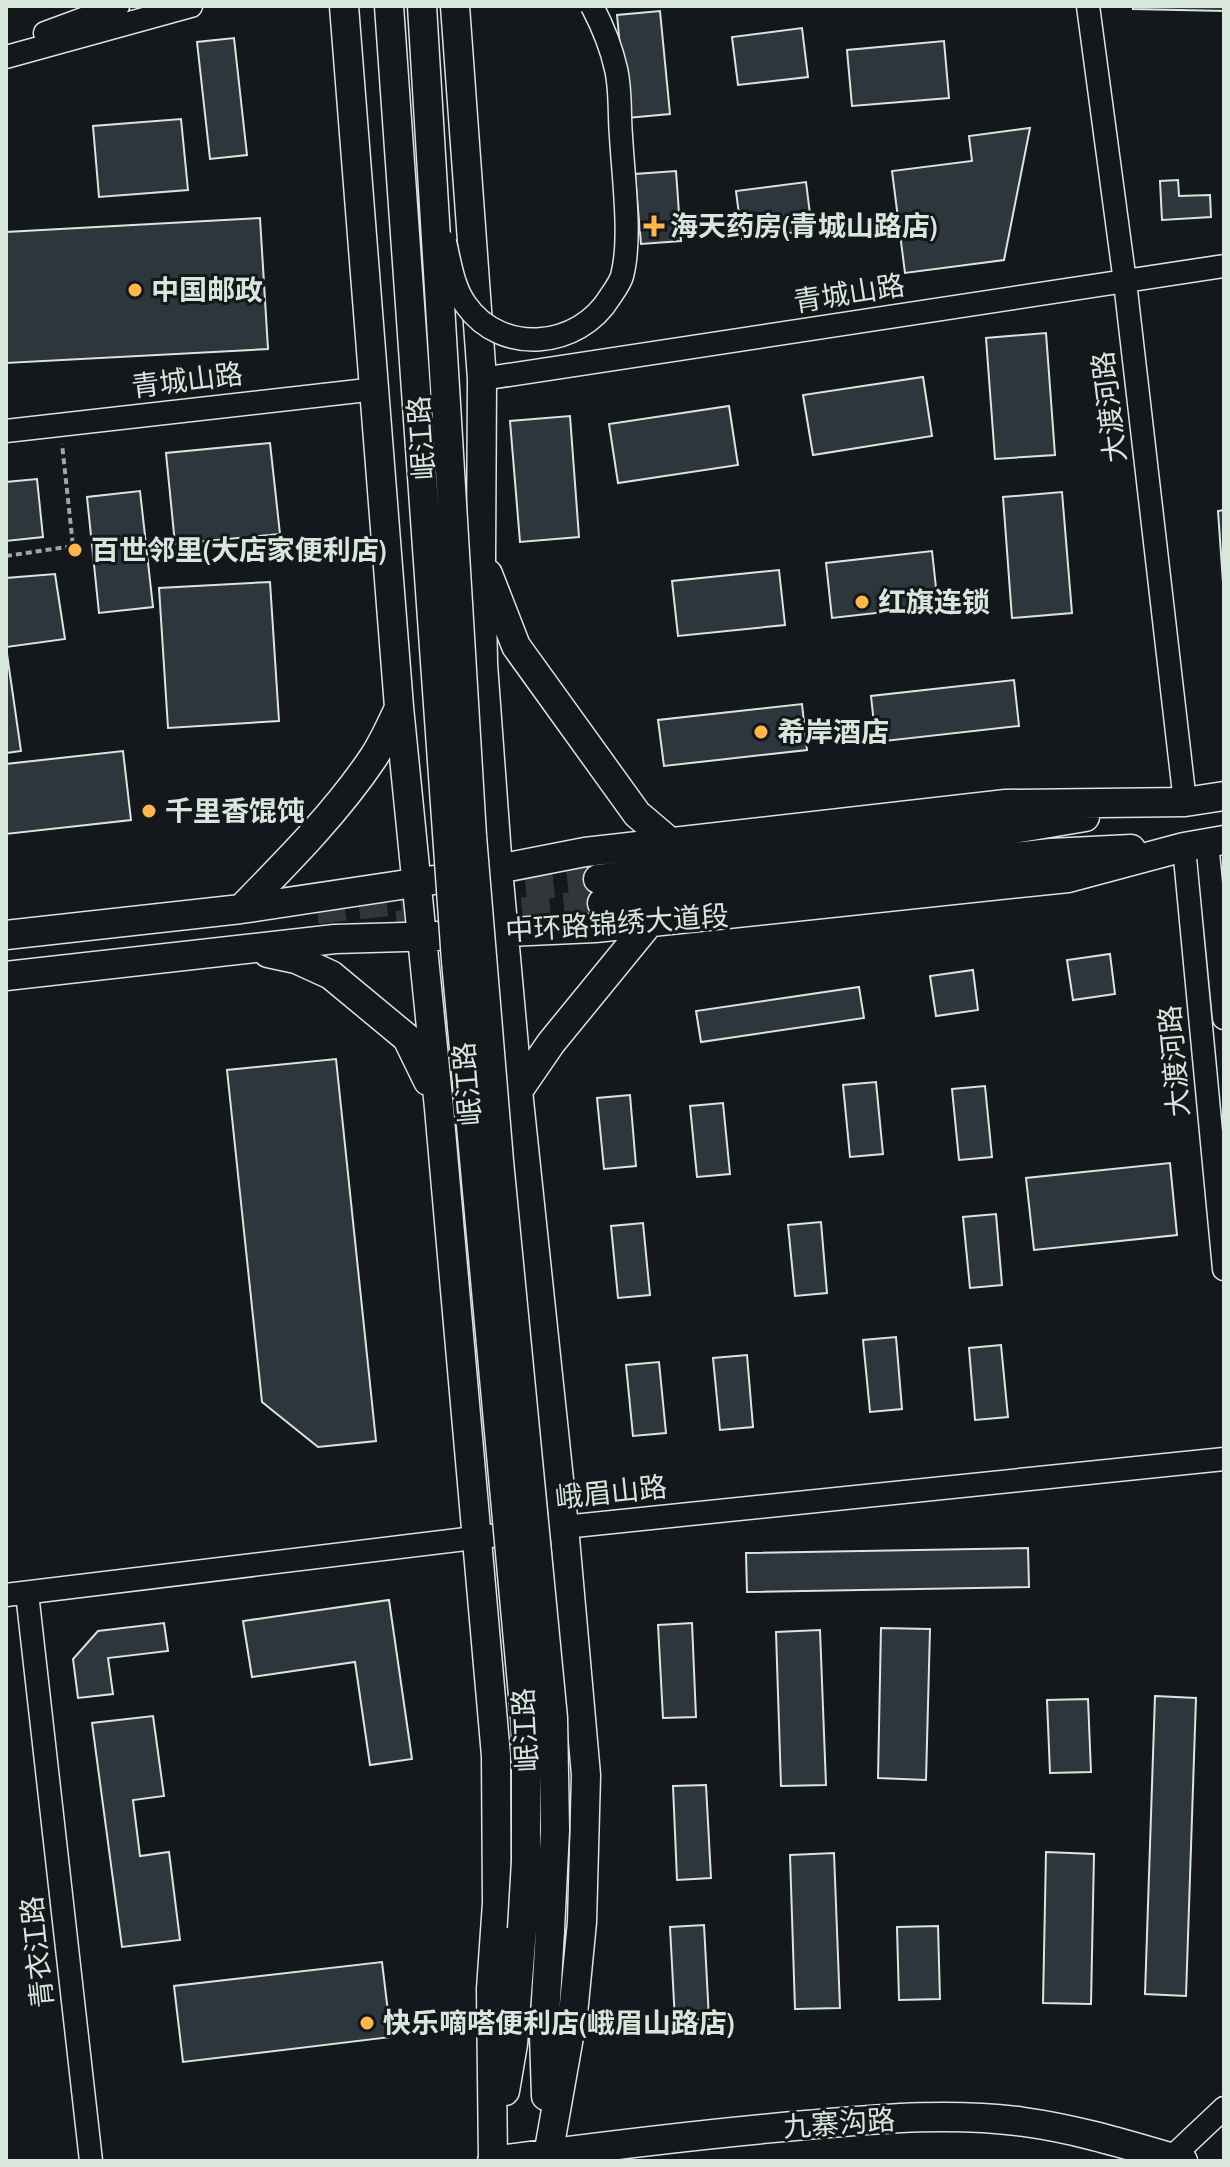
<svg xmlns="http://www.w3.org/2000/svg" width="1230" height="2167" viewBox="0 0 1230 2167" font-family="'Archivo Narrow','Noto Sans SC',sans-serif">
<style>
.building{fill:#2c363c;stroke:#d8e6dc;stroke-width:2}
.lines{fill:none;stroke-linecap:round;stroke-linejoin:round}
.major-tunnel{stroke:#313739;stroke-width:28;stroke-dasharray:28 14;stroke-linecap:butt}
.minor-casing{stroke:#d8e6dc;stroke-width:25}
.major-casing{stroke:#d8e6dc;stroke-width:31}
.path{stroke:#9da8a2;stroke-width:4;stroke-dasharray:6 4;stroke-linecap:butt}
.minor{stroke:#14181c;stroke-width:22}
.major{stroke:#14181c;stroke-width:28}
.minor-bridge-casing{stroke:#d8e6dc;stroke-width:25;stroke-linecap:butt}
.major-bridge-casing{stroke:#d8e6dc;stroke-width:31;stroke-linecap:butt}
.minor-bridge{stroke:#14181c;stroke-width:22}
.major-bridge{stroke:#14181c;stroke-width:28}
.poi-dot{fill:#ffb74d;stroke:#14181c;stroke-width:3}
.labels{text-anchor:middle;stroke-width:6;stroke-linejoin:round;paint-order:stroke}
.poi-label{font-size:28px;font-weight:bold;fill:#d8e6dc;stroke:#14181c;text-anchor:start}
.street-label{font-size:28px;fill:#d8e6dc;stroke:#14181c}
</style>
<rect width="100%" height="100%" fill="#14181c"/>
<!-- building -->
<path class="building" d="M1133,6h91v5l-91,-2z
M660,11l10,103 -43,4 -10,-103z
M802,28l6,49 -70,8 -6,-48z
M234,38l13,117 -37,4 -13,-117z
M944,41l5,57 -97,8 -5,-56z
M181,119l7,71 -89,7 -6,-71z
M1030,128l-26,132 -99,13 -13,-102 80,-10 -3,-25z
M676,171l5,70 -40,3 -6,-70z
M1178,180l1,16 31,-1 1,22 -49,3 -2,-39z
M806,182l6,48 -70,9 -6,-48z
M260,218l8,131 -262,14v-131z
M1046,333l9,122 -60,4 -9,-121z
M923,377l9,59 -119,19 -10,-60z
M729,406l9,59 -120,18 -9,-59z
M570,416l9,121 -59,5 -10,-121z
M270,443l10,91 -105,10 -9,-91z
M37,479l6,58 -37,4v-59z
M140,491l13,116 -54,6 -12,-116z
M1062,492l10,121 -60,5 -9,-121z
M1224,510v87l-6,-86z
M932,551l6,55 -106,12 -6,-55z
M779,570l6,55 -107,11 -6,-55z
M55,574l10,65 -59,8 15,104 -15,2v-175z
M270,582l9,139 -111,7 -9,-140z
M1014,680l5,46 -143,16 -5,-46z
M802,704l5,46 -143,16 -6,-46z
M123,751l8,69 -125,14v-70z
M1110,954l5,40 -42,6 -6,-40z
M973,970l5,40 -42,6 -6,-40z
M859,987l5,31 -163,24 -5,-31z
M336,1059l40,382 -58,6 -56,-45 -35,-332z
M876,1082l7,72 -33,3 -7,-72z
M985,1086l7,71 -33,3 -7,-71z
M630,1095l6,71 -32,3 -7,-71z
M723,1103l7,71 -33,3 -7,-71z
M1170,1163l7,72 -143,15 -8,-72z
M996,1214l6,71 -32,3 -7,-71z
M821,1222l6,71 -32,3 -7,-71z
M643,1223l7,72 -32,3 -7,-72z
M896,1337l6,72 -32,3 -7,-72z
M1001,1345l7,72 -33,3 -6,-72z
M747,1355l6,72 -33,3 -7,-72z
M659,1362l7,71 -33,3 -7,-71z
M1028,1548l1,39 -282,5 -1,-39z
M389,1600l23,159 -42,6 -15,-103 -103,15 -9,-56z
M164,1623l4,28 -60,7 5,36 -35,4 -5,-39 25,-28z
M692,1623l4,94 -33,1 -5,-93z
M881,1628l49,1 -4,151 -48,-2z
M820,1630l6,155 -45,1 -5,-154z
M1155,1696l41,2 -10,298 -41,-2z
M1088,1699l3,73 -41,1 -3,-73z
M153,1716l11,80 -31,4 7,56 29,-4 11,88 -58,7 -30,-224z
M706,1785l5,93 -34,2 -4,-94z
M1046,1852l48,2 -3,150 -48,-1z
M834,1853l6,155 -45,1 -5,-154z
M704,1925l5,94 -34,2 -5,-94z
M938,1926l2,73 -41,1 -2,-73z
M382,1962l9,75 -208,25 -9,-76z"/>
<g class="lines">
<!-- major-tunnel -->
<path class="major-tunnel" d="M317,910l281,-31
M397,925l205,-22"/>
<!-- minor casing -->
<g class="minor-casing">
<path id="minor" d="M1088,6l37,276 60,520
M45,33l73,-27
M6,57l185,-51
M482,379l742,-113
M6,431l370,-42
M1207,842l17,176
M1184,847l40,422
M27,1593l64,568
M6,1595l558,-68 660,-68
M1171,2158l53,-50"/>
</g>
<!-- major casing -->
<g class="major-casing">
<path id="major" d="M344,6l55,701 40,401 57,648 1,147 -6,86 2,172
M455,6l27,373 -1,178 2,107 15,205 20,222 46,436 22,248 -4,147 -9,92 -26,147
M488,574l28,72 121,168 33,28
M483,872l102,-20 421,-48 179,-2 39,-6
M598,879l403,-48 84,-14
M602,903l449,-50 80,-4
M241,909c46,-47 95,-96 132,-151 10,-15 18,-33 26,-50
M485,933l110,-5 473,-50 116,-31 40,-7
M6,935l235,-26 193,-29
M268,953l28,6 35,16 76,63 21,43
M6,976l329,-37 104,-3
M518,1091l33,-48 98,-120
M505,2091l8,-47 9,-115
M546,2096l-2,-62 6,-104
M492,2161c104,-14 209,-27 314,-36 72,-6 146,-13 218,-3 53,7 107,24 159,39"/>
</g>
<!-- path -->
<path class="path" d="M6,556l67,-10 -11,-102"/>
<!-- minor -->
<use href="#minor" class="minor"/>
<!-- major -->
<use href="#major" class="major"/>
<!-- minor-bridge casing -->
<g class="minor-bridge-casing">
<path id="minor-bridge" d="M445,242c5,21 8,45 21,63 36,51 113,43 144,-8 4,-6 10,-14 12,-21 10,-37 1,-101 -1,-140 -2,-22 0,-46 -5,-67 -5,-23 -13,-42 -24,-63"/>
</g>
<!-- major-bridge casing -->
<g class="major-bridge-casing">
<path id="major-bridge" d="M389,6l67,955 70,767v133l-4,68
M422,6l50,830 27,325 54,557 2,112 -5,100"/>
</g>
<!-- minor-bridge -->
<use href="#minor-bridge" class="minor-bridge"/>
<!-- major-bridge -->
<use href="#major-bridge" class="major-bridge"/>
</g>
<!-- markers -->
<g class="poi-dot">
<path d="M650 214h8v8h8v8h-8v8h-8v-8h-8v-8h8z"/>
<circle cx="135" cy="290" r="8"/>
<circle cx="75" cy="550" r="8"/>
<circle cx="862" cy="602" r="8"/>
<circle cx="761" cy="732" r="8"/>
<circle cx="149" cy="811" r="8"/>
<circle cx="367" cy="2023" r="8"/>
</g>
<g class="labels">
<!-- poi labels -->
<g class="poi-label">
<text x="670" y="236">海天药房(青城山路店)</text>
<text x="151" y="300">中国邮政</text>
<text x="91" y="560">百世邻里(大店家便利店)</text>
<text x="878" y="612">红旗连锁</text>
<text x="777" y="742">希岸酒店</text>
<text x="165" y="821">千里香馄饨</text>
<text x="383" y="2033">快乐嘀嗒便利店(峨眉山路店)</text>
</g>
<!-- street labels -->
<g class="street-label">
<text transform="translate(849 293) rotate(-9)" y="10">青城山路</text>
<text transform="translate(187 380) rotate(-7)" y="10">青城山路</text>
<text transform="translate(1109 407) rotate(-97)" y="10">大渡河路</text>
<text transform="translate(421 438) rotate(-94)" y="10">岷江路</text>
<text transform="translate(617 923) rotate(-4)" y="10">中环路锦绣大道段</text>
<text transform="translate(1174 1061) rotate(-95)" y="10">大渡河路</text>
<text transform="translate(467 1084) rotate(-95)" y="10">岷江路</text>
<text transform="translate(611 1492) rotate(-6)" y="10">峨眉山路</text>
<text transform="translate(525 1730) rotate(-93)" y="10">岷江路</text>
<text transform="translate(37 1952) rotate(-96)" y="10">青衣江路</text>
<text transform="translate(839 2123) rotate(-4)" y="10">九寨沟路</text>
</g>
</g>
<!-- border -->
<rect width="1230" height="2167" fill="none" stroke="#d8e6dc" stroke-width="16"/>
</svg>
